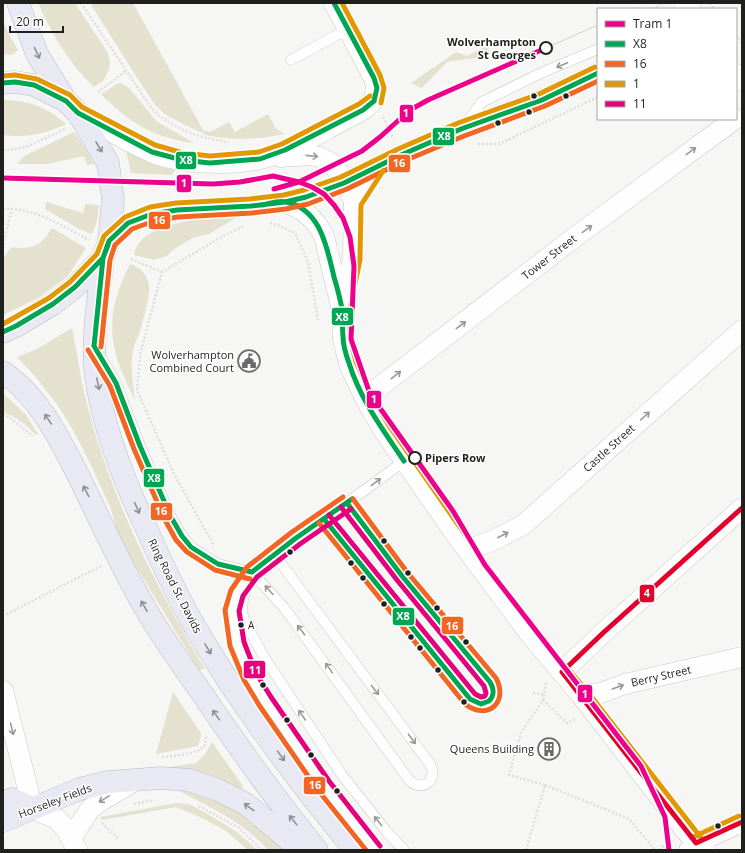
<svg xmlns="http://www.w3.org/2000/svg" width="745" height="853" viewBox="0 0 745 853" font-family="'Open Sans',sans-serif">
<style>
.green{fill:#e4e1ce}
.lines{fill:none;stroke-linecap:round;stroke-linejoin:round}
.lane-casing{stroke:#cac9c8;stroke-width:11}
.street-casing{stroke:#cac9c8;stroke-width:21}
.highway-casing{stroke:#babbc5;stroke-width:23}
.path{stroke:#dededd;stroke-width:2.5;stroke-dasharray:2 2;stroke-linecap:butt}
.lane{stroke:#fefefe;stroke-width:10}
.street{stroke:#fefefe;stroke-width:20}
.highway{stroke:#e9e9f3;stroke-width:22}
.tram{stroke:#d1d1d0;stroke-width:1}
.bus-1-casing{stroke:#fff;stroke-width:8}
.bus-2-casing{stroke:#fff;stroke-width:8}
.bus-3-casing{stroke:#fff;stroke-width:8}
.bus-4-casing{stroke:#fff;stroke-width:8}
.bus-5-casing{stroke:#fff;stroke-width:8}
.bus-1{stroke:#00a651;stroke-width:5}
.bus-2{stroke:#f26522;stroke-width:5}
.bus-3{stroke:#e19803;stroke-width:5}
.bus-4{stroke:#e5007d;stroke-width:5}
.bus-5{stroke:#e4002b;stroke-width:5}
.tram-1-casing{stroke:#fff;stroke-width:8}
.tram-1{stroke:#ec008c;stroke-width:5}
.oneway{stroke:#8e8e93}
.oneway2{stroke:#9a9a99}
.stop-dot{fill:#fff;stroke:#1f1f1e;stroke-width:2}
.bus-dot{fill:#1f1f1e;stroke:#fff;stroke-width:1.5}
.labels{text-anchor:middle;stroke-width:3;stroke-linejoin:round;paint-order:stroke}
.bus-label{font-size:10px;fill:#1f1f1e;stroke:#fff;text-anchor:start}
.stop-label{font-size:11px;font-weight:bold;fill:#1f1f1e;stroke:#fff;text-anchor:end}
.street-label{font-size:11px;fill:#1f1f1e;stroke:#fff}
.poi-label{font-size:11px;fill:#1f1f1e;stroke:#fff;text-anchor:end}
.line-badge{stroke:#fff;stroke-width:1.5}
.badge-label{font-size:11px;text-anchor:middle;font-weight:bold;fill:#fff}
</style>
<rect width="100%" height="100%" fill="#f6f6f5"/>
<!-- green -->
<path class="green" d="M38,3h37l33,50 2,10 -2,9 -5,9 -9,6c-25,-23 -42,-53 -56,-84z
M90,3h43l70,127 7,2 19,-10 6,10 33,-18 8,15 9,5 -24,4 -27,1 -25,-3 -24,-11 -19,-10 -11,-10 -21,-32z
M3,20l5,13 10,17 -6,5 -9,-1z
M487,46l3,7 -8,4 -35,5 -25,26 -11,-5 45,-31 11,4z
M122,83l9,7 25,31 38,22c-40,-5 -65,-20 -93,-49l16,-10z
M3,100c25,0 44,7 63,24 -22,10 -38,14 -63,11z
M74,132l14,20 6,12 -7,1 -3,-9 -37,8h-30l7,-8z
M126,150l50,18 -4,7 -41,-2z
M46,202l37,11 2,-9 14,1 -2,16 -5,13 -13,-5 -34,-20z
M237,217l-28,17 -14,3 -9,5 -12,7 -7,7 -7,2 -6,2 -20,-5c6,-35 75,-37 103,-38z
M52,228l34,20 -18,28 -30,22 -35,17v-56l8,-12c21,3 30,-1 41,-19z
M130,264c25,9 20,28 15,49 -2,6 -3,12 -5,18 -2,6 -6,13 -7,20 -3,16 0,33 2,49 -27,-52 -32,-82 -5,-136z
M72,328c5,24 8,48 14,72 24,96 68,184 119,269l-6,1 -76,-125 -6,-13 -6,-23 -21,-46 -18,-35 -16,-25 -21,-27 -18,-19 20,-8z
M3,393l23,22 12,19 -2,1c-9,-9 -20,-19 -33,-23z
M173,692l28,41v3l-3,10 -42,8z
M212,742l31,44v3l-35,-11 -45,-10 33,-5 9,-9z
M176,789l28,4 28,12 58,45h-22c-26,-29 -59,-43 -92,-61z
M176,803l13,1 17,9 31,19 20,18h-9l-22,-19 -24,-13 -26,-11 -74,13 -2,-3z"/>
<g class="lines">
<!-- lane casing -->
<g class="lane-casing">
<path id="lane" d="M291,60l57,-31
M465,125l17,-23 59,-29 57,-24
M99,354l17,29 24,63 31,71 11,19 9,11 27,17 34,8 33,37 124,171c13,13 30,0 21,-16l-156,-210
M324,519l146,180c14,13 31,-1 20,-17l-88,-106 -55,-73
M249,581l-6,18 -1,12 2,9 20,37 78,118 45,57 17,18
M375,850c-32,-36 -61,-76 -88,-116 -13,-19 -27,-38 -38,-58 -9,-20 -24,-65 -11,-85 19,-30 60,-54 90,-75 26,-18 51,-36 76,-55"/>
</g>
<!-- street casing -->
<g class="street-casing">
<path id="street" d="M684,9l7,-6
M736,74l6,7
M78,113c24,13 48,28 73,39 28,12 79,14 109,7 27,-6 57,-25 82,-38 20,-11 40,-16 32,-43l-40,-75
M280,157l29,-2 11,2 14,8 16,29
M285,202c19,8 29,15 39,34l18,75 1,28 6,25 16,34 17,30 74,107 73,98 52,62 101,131 14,17 9,7
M109,241l19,-18 24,-9 25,-4 74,-4 34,-4 21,-5 38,-14 57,-28 60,-26 81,-29 56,-27
M343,305l10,-46 1,-56 23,-36
M365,398l210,-161 160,-118
M467,550l27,-10 29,-15 219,-195
M562,672l41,-39 139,-125
M3,691l30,118 24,10 9,10 11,21
M581,695l20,-2 24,-9 117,-27
M72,837l18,-28 11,-8 37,-22
M689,850l7,-7 46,-21"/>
</g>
<!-- highway casing -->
<g class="highway-casing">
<path id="highway" d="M18,3l19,51 29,47
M3,83l12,-1 19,3 32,16 12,12 30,50 5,36 -4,42 -6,17 -28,29 -22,17 -37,22 -13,6
M103,258c-4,39 -12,80 -7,119 7,50 27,101 48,146 15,34 30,67 48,99 47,81 103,156 163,228
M3,372c36,25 55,64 74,101 22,44 42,90 67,133 16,29 36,56 55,83 37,55 76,110 118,161
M3,802l9,-3 21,10
M3,821l77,-32 28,-7 53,-4 28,2 29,10 28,14 55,46"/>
</g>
<!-- path -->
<path class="path" d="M81,3l71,106c20,20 50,30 77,33
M710,3l5,6
M653,9l10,-6
M736,35l6,8
M98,92l28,-21
M383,117l10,21
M478,144h21l99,-47
M3,151l23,-4 39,-18
M3,209c31,-2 59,17 86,31
M270,223l10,3 15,7 13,29 10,58
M3,245l9,-37
M131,259l31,13
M3,415l4,1 26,20
M213,544l-39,-70 -37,-84 3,-35 22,-83 61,-36 21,-10
M3,616l98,-50
M533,693l11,1
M543,700l24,23 9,-4
M162,757c10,-1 37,-3 42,-11 3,-4 2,-8 1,-12
M545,785l84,34 26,31
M134,804l20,-4
M199,806l40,22 23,22
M102,823l16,15
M526,850l19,-65 -36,-10 12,-42 22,-33 3,-18
M659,850l10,-10"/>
<!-- lane -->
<use href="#lane" class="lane"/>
<!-- street -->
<use href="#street" class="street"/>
<!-- highway -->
<use href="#highway" class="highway"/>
<!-- tram -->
<path class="tram" d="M634,9l3,-1
M546,48l52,-23"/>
<!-- bus-1 casing -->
<g class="bus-1-casing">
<path id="bus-1" d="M334,3l40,75 3,10 -3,13
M3,83l12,-1 19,3 32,16 12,12 74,39 30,8 28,3 50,-4 25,-9 78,-40 11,-9
M262,205c7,-1 16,-5 24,-3 35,7 41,46 48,75 3,10 6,21 8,32 1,9 0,18 1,27 0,9 3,19 6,27 11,36 34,67 55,98
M3,332l13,-6 37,-22 22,-17 28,-29 6,-17 19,-18 24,-9 25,-4 74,-4 34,-4 21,-5 38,-14 57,-28 60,-26 81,-29 56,-27
M94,346l9,-88 5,-13
M94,346l22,37 24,63 31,71 11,19 9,11 27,17 34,8
M324,519l146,180 11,5 8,-3c6,-6 5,-12 1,-19l-88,-106 -55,-73
M252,572l44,-34 56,-39"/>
</g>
<!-- bus-2 casing -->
<g class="bus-2-casing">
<path id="bus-2" d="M101,347l9,-87 5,-15 17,-16 22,-8 24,-4 74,-4 34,-4 22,-5 39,-15 57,-28 60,-25 81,-30 53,-25
M88,350l22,36 24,63 31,71 11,20 11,12 28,18 35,9
M343,497l-51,35 -45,35 -16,23 -6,20 5,36 14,34 15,25 58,84 49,61
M319,523l146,181c22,17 44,-1 31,-26l-89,-106 -54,-73"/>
</g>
<!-- bus-3 casing -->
<g class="bus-3-casing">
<path id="bus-3" d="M342,3l38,72 4,13 -3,15
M3,76l12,-1 22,4 33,16 12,12 73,38 28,8 27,3 49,-4 23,-8 77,-40 11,-8
M383,171l-22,34 -1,55 -11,52 1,26 6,24 15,33 17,29 85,122 61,83 53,62 115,148
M3,324l46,-26 21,-16 27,-28 7,-18 21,-19 25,-10 26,-4 74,-4 34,-4 20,-5 37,-13 57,-28 60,-26 81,-29 56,-27
M693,837l46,-21"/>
</g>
<!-- bus-4 casing -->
<g class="bus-4-casing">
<path id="bus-4" d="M351,509l-51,35 -43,33 -14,19 -4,15 5,31 12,31 15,24 58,84 51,65
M329,515l146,179 6,3 4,-1 1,-3 -2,-7 -87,-106 -56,-73"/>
</g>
<!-- bus-5 casing -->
<g class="bus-5-casing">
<path id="bus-5" d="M742,508l-139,125 -41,39 134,171 46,-21"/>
</g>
<!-- bus-1 -->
<use href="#bus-1" class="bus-1"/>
<!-- bus-2 -->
<use href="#bus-2" class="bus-2"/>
<!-- bus-3 -->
<use href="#bus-3" class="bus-3"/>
<!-- bus-4 -->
<use href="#bus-4" class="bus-4"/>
<!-- bus-5 -->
<use href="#bus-5" class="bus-5"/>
<!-- tram-1 casing -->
<g class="tram-1-casing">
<path id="tram-1" d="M3,178l210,6 27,-2 33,-6 26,6 13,5 12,7 10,11 9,13 7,19 4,29 -3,73 19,55 83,117 32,54 156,201 24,51 4,33
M274,189l25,-7 63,-31 18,-14 30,-27 18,-10 118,-52"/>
</g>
<!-- tram-1 -->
<use href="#tram-1" class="tram-1"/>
</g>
<!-- one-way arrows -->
<defs><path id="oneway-shaft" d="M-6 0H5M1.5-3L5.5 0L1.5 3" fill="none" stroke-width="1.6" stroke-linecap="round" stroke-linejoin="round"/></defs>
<g class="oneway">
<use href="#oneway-shaft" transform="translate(37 53) rotate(65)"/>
<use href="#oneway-shaft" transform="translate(99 147) rotate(59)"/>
<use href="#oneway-shaft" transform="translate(98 384) rotate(78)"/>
<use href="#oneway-shaft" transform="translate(48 419) rotate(-124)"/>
<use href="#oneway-shaft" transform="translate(86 491) rotate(-117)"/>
<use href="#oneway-shaft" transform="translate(137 508) rotate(66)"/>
<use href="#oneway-shaft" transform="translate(144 606) rotate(-120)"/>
<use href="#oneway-shaft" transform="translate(208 649) rotate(59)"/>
<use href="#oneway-shaft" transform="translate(216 715) rotate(-125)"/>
<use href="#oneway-shaft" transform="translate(281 756) rotate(54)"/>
<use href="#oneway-shaft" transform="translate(249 807) rotate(-144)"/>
<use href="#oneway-shaft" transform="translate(293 820) rotate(-129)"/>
</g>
<g class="oneway2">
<use href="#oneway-shaft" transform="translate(562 65) rotate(157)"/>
<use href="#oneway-shaft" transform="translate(691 151) rotate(-36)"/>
<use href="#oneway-shaft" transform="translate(312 156) rotate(6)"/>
<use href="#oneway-shaft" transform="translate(587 229) rotate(-36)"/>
<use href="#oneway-shaft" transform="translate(461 325) rotate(-37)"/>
<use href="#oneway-shaft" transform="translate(396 375) rotate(-38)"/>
<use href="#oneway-shaft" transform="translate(645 416) rotate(-42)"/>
<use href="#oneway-shaft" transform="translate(376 482) rotate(-37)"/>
<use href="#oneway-shaft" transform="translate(503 535) rotate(-27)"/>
<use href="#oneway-shaft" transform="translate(269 590) rotate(-132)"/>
<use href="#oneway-shaft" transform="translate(301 630) rotate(-127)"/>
<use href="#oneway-shaft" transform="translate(329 668) rotate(-125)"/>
<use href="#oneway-shaft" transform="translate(618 687) rotate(-20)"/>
<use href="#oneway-shaft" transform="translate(375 690) rotate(52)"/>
<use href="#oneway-shaft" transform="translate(302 715) rotate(-124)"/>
<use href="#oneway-shaft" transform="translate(12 729) rotate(76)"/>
<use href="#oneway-shaft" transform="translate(412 739) rotate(53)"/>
<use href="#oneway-shaft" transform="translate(104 799) rotate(148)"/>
<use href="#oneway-shaft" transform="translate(378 821) rotate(-128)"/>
</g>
<!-- icons -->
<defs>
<g id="civic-ring" transform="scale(1.15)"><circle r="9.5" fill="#fff" stroke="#6a6a69" stroke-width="1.5"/><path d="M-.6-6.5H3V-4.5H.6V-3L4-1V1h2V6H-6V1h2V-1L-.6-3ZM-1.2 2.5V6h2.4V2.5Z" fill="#6a6a69"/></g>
<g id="building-ring" transform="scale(1.15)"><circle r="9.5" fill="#fff" stroke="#6a6a69" stroke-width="1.5"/><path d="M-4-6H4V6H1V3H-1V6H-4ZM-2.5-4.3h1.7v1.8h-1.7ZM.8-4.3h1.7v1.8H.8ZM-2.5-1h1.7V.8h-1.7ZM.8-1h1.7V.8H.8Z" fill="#6a6a69"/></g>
</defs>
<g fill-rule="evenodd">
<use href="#civic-ring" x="249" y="361"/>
<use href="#building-ring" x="549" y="749"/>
</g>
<!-- markers -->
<g class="stop-dot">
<circle cx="546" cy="48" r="6"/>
<circle cx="415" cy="458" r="6"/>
</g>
<g class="bus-dot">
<circle cx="534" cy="96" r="3.5"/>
<circle cx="566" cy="96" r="3.5"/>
<circle cx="529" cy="112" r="3.5"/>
<circle cx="498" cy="123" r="3.5"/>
<circle cx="384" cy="541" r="3.5"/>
<circle cx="290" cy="552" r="3.5"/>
<circle cx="351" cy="563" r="3.5"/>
<circle cx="408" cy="573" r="3.5"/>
<circle cx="363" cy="578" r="3.5"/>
<circle cx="384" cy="604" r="3.5"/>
<circle cx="437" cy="608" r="3.5"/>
<circle cx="241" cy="625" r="3.5"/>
<circle cx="411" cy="637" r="3.5"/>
<circle cx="466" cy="642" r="3.5"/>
<circle cx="420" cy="648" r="3.5"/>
<circle cx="438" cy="670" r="3.5"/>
<circle cx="263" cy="685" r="3.5"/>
<circle cx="464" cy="702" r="3.5"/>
<circle cx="287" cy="720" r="3.5"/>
<circle cx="311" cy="755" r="3.5"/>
<circle cx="337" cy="791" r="3.5"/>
<circle cx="718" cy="826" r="3.5"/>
</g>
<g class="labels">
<!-- bus labels -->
<g class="bus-label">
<text x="248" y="629">A</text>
</g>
<!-- stop labels -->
<g class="stop-label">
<text x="536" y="46">Wolverhampton<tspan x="536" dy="13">St Georges</tspan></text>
<text x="425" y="462" text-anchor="start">Pipers Row</text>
</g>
<!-- street labels -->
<g class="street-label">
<text transform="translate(549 257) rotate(-38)" y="4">Tower Street</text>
<text transform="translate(609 448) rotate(-42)" y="4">Castle Street</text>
<text transform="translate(175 586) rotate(63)" y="4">Ring Road St. Davids</text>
<text transform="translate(661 676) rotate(-13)" y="4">Berry Street</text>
<text transform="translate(55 801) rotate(-21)" y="4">Horseley Fields</text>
</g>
<!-- poi labels -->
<g class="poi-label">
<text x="234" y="359">Wolverhampton<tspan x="234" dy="13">Combined Court</tspan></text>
<text x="534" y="753">Queens Building</text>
</g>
</g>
<g class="line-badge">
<rect x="399" y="104" width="15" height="19" rx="4" fill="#ec008c"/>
<rect x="432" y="127" width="23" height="19" rx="4" fill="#00a651"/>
<rect x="175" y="151" width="22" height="19" rx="4" fill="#00a651"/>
<rect x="388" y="154" width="23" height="19" rx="4" fill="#f26522"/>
<rect x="176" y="174" width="16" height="19" rx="4" fill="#ec008c"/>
<rect x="148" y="211" width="23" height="19" rx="4" fill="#f26522"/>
<rect x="331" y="307" width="23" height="19" rx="4" fill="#00a651"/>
<rect x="366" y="390" width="16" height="19" rx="4" fill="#ec008c"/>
<rect x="143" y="468" width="22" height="20" rx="4" fill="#00a651"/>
<rect x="150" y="502" width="23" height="19" rx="4" fill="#f26522"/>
<rect x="639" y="584" width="16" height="19" rx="4" fill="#e4002b"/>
<rect x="392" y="607" width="23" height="19" rx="4" fill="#00a651"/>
<rect x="441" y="616" width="23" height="19" rx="4" fill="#f26522"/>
<rect x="243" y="660" width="23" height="19" rx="4" fill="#e5007d"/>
<rect x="577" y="684" width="16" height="19" rx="4" fill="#ec008c"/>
<rect x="303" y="776" width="23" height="19" rx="4" fill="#f26522"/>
</g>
<g class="badge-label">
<text x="406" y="117">1</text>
<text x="444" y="140">X8</text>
<text x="186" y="164">X8</text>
<text x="399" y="167">16</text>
<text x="184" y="187">1</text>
<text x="159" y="224">16</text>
<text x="342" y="321">X8</text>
<text x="374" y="403">1</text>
<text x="154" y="482">X8</text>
<text x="161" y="515">16</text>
<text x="647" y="597">4</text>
<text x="403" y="620">X8</text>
<text x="452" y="630">16</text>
<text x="255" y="674">11</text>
<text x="585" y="698">1</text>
<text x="315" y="789">16</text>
</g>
<!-- border -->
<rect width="745" height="853" fill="none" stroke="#1f1f1e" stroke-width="8"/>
<!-- legend -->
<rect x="597" y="8" width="140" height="112" fill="#ffffff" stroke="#a5a5a5"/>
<rect x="605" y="21" width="20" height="6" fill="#ec008c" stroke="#a5a5a5"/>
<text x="633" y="28" font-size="12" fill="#1f1f1e">Tram 1</text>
<rect x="605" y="41" width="20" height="6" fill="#00a651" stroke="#a5a5a5"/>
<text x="633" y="48" font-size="12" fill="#1f1f1e">X8</text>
<rect x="605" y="61" width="20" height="6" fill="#f26522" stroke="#a5a5a5"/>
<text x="633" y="68" font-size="12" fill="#1f1f1e">16</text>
<rect x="605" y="81" width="20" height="6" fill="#e19803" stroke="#a5a5a5"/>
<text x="633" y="88" font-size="12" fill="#1f1f1e">1</text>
<rect x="605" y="101" width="20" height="6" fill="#e5007d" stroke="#a5a5a5"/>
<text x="633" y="108" font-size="12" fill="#1f1f1e">11</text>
<!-- scale -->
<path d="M10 26v6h53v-6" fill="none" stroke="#1f1f1e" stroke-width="2"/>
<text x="16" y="26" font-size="12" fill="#1f1f1e" stroke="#ffffff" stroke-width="3" paint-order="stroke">20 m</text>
</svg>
